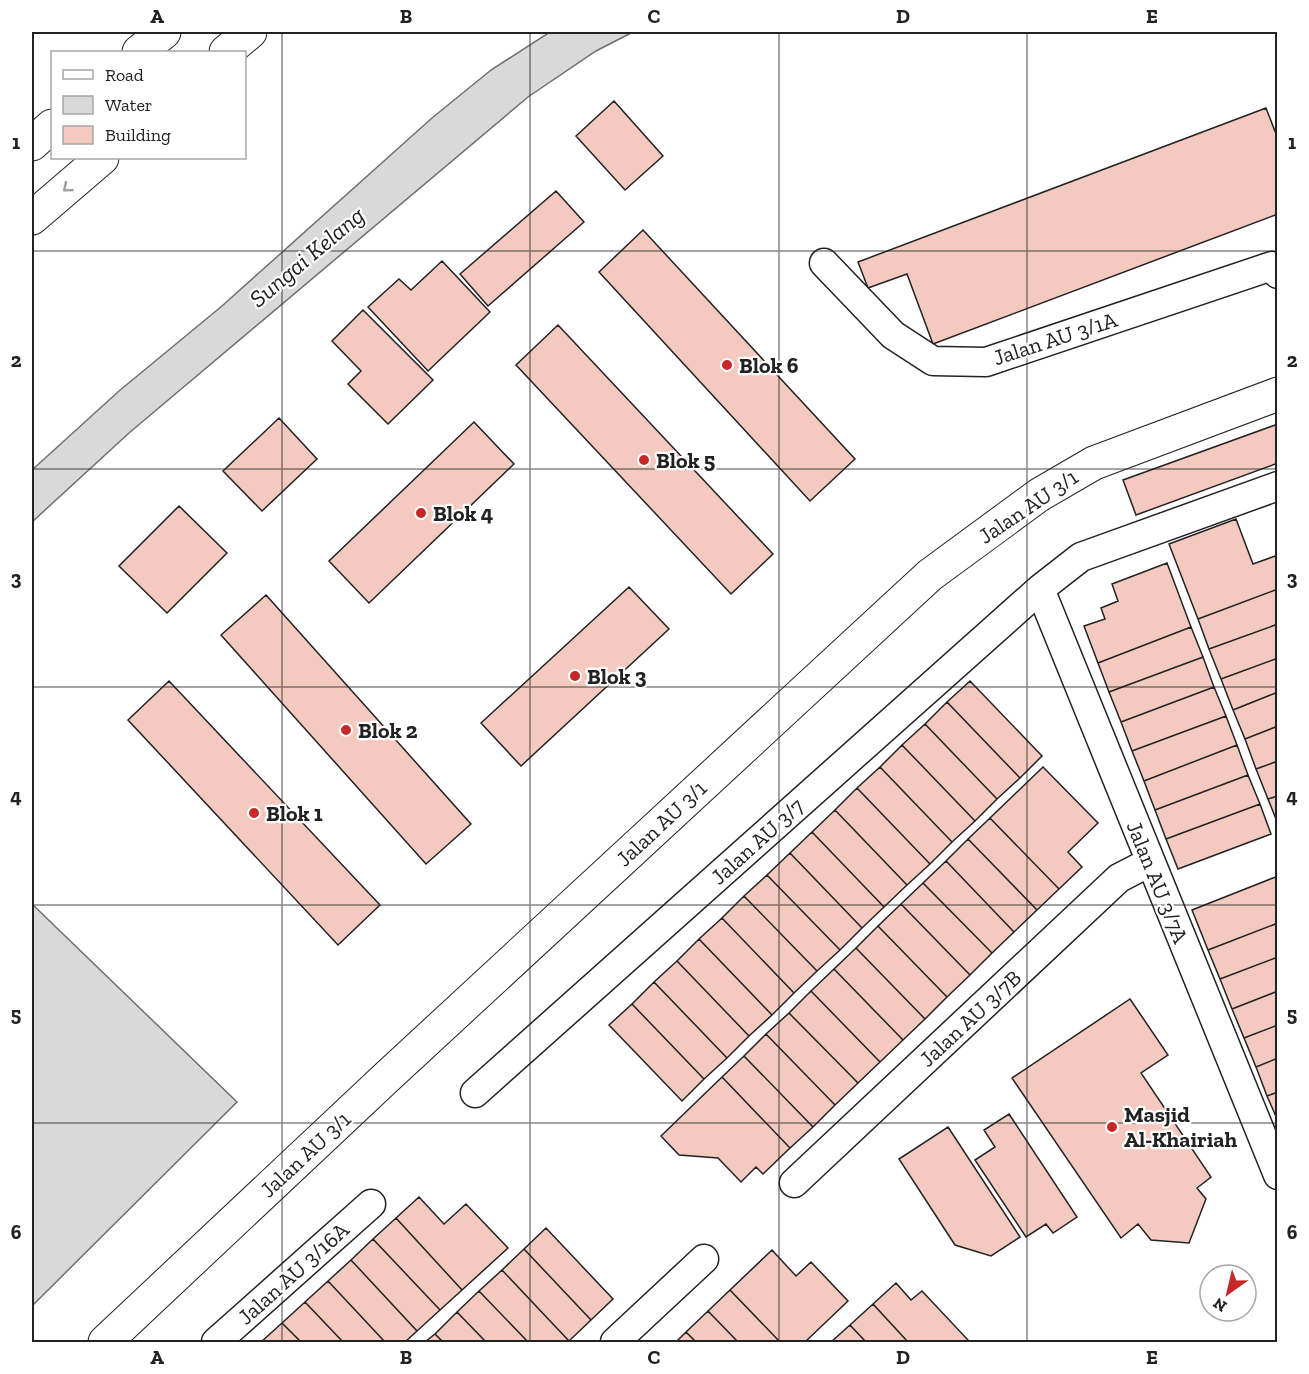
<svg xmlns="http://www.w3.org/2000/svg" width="1309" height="1374" viewBox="0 0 1309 1374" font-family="'Zilla Slab',serif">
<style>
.water{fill:#d9d9d9;stroke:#6f6f6f;stroke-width:1.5}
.building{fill:#f3c9c0;stroke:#222;stroke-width:1.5}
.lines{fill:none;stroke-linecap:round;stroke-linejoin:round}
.street-casing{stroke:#222;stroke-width:31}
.secondary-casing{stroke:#222;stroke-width:35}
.highway-casing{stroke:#222;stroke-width:35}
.street{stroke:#fff;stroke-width:28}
.secondary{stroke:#fff;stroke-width:33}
.highway{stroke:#fff;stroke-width:33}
.oneway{stroke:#9c9c9c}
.grid{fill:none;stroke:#222;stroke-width:1.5;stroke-opacity:0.55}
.poi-dot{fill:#c62828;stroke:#fff;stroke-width:2}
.labels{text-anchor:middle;stroke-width:4.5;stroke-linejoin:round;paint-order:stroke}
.street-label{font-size:22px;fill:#222;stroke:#fff}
.poi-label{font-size:22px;font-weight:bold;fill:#222;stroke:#fff;text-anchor:start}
.water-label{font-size:24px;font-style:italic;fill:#222;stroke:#fff}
.neatline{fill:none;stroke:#222;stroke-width:2}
.grid-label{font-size:20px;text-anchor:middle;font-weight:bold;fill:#222}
</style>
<rect width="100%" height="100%" fill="#fff"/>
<!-- water -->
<path class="water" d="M550,32h83l-37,19 -68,46 -399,336 -97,89v-52l87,-79 103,-85 210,-188 59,-48z
M32,904l205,198 -205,204v-403z"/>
<!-- building -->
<path class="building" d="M614,101l49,55 -38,34 -49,-54z
M1266,108l12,31v75l-345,130 -26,-70 -39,14 -10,-26z
M556,191l28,31 -96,84 -28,-32z
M643,230l212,229 -45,42 -211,-229z
M442,261l48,51 -62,59 -60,-64 31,-28 12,11z
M363,310l70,70 -45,44 -40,-40 13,-13 -29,-30z
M558,325l215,229 -42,40 -215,-229z
M279,418l38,41 -55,52 -39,-40z
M474,422l40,42 -145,139 -40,-42z
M1278,424v39l-142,52 -13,-35z
M179,506l48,47 -60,60 -48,-47z
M1236,519l17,45 25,-9v34l-80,30 -29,-75z
M1167,563l24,64 -93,36 -14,-37 21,-7 -4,-11 17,-7 -6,-17z
M629,587l40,42 -148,137 -40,-43z
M1278,589v35l-69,25 -11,-30z
M266,595l205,229 -45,40 -205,-229z
M1278,624v34l-57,21 -12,-30z
M1191,627l12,30 -94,35 -11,-29z
M1203,657l11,30 -93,35 -12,-30z
M1278,658v34l-45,18 -12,-31z
M169,681l211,224 -42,40 -210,-225z
M970,681l72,75 -22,22 -73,-76z
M1214,687l12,29 -94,35 -11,-29z
M1278,692v34l-33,13 -12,-29z
M947,702l73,76 -23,21 -72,-75z
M1226,716l11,29 -93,36 -12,-30z
M925,724l72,75 -22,22 -73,-76z
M1278,726v35l-22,8 -11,-30z
M902,745l73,76 -23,21 -72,-75z
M1237,745l11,30 -93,35 -11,-29z
M1278,761v35l-10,3 -12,-30z
M880,767l72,75 -22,22 -73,-76z
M1043,767l55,56 -30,29 14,15 -23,22 -69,-71z
M1248,775l12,29 -94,35 -11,-29z
M857,788l73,76 -23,21 -72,-75z
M1278,796v28l-10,-25z
M1260,804l11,30 -93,35 -12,-30z
M835,810l72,75 -23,22 -72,-75z
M990,818l69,71 -22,21 -69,-71z
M812,832l72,75 -22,21 -72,-75z
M968,839l69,71 -23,22 -68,-71z
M790,853l72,75 -22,22 -73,-75z
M946,861l68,71 -22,21 -69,-70z
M767,875l73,75 -23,21 -73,-75z
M1278,876v47l-70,27 -16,-40z
M923,883l69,70 -22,22 -69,-71z
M744,896l73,75 -23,22 -72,-75z
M901,904l69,71 -23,22 -69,-71z
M722,918l72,75 -22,22 -73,-76z
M1278,923v34l-58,22 -12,-29z
M878,926l69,71 -22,22 -69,-71z
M699,939l73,76 -23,21 -72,-75z
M856,948l69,71 -22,21 -69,-71z
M1278,957v34l-46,18 -12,-30z
M677,961l72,75 -22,22 -73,-76z
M834,969l69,71 -23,22 -69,-71z
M654,982l73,76 -23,21 -72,-75z
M811,991l69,71 -22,21 -69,-70z
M1278,991v34l-34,13 -12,-29z
M1130,999l38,56 -27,18 70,104 -14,11 9,11 -17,44 -38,-3 -13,-16 -17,14 -109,-160z
M632,1004l72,75 -22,22 -73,-76z
M789,1013l69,70 -23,22 -69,-71z
M1278,1025v33l-22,9 -12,-29z
M766,1034l69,71 -22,22 -69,-71z
M744,1056l69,71 -23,21 -68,-71z
M1278,1058v34l-11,4 -11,-29z
M722,1077l68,71 -27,26 -7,-7 -15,15 -23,-24 -39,-3 -18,-19z
M1278,1092v29l-11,-25z
M1009,1114l68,103 -24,16 -7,-9 -20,13 -51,-77 20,-13 -11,-17z
M948,1127l72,110 -29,19 -36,-11 -56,-86z
M419,1197l25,27 22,-20 42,44 -46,42 -66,-72z
M396,1218l66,72 -22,20 -67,-71z
M546,1228l67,71 -22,21 -67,-71z
M373,1239l67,71 -23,21 -66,-71z
M524,1249l67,71 -22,21 -67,-71z
M772,1250l24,26 15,-14 37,39 -43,41h-25l-50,-52z
M351,1260l66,71 -12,11h-20l-57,-61z
M502,1270l67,71 -1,1h-40l-49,-51z
M328,1281l57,61h-42l-38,-40z
M896,1283l15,17 11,-9 46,49 -3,2h-57l-35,-38z
M730,1290l50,52h-42l-30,-31z
M479,1291l49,51h-42l-29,-30z
M305,1302l38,40h-42l-19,-19z
M873,1304l35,38h-42l-16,-17z
M708,1311l30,31h-42l-10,-10z
M457,1312l29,30h-43l-8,-8z
M282,1323l19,19h-40z
M850,1325l16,17h-35z
M686,1332l10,10h-20z
M435,1334l8,8h-18z"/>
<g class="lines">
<!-- street casing -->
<g class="street-casing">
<path id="street" d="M824,263l69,72 40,26 53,1 286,-96 6,8
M1040,589l238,586
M475,1093l565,-504 41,-32 197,-71
M794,1183l325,-305 31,-16
M216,1342l155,-138
M615,1342l89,-83"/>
</g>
<!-- secondary casing -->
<g class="secondary-casing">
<path id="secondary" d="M105,1342l283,-266 542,-501 109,-80 55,-32 184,-69"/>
</g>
<!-- highway casing -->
<g class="highway-casing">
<path id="highway" d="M139,52l25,-20
M226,52l24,-20
M32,144l20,-18
M32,218l70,-60"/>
</g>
<!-- street -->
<use href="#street" class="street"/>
<!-- secondary -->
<use href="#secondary" class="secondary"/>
<!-- highway -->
<use href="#highway" class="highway"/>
</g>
<!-- one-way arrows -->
<defs><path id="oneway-chevron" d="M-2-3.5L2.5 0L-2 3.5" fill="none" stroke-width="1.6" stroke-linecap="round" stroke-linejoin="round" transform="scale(1.5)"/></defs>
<use class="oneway" href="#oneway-chevron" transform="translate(67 188) rotate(140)"/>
<!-- grid -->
<path class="grid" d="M282,32v1310M530,32v1310M779,32v1310M1027,32v1310M32,251h1246M32,469h1246M32,687h1246M32,905h1246M32,1123h1246"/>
<!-- markers -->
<g class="poi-dot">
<circle cx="727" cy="365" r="6"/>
<circle cx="644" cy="460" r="6"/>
<circle cx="421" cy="513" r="6"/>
<circle cx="575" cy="676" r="6"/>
<circle cx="346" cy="730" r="6"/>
<circle cx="254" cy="813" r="6"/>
<circle cx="1112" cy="1127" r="6"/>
</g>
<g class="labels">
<!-- street labels -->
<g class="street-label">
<text transform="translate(1055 338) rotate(-18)" y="8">Jalan AU 3/1A</text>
<text transform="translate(1028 506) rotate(-34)" y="8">Jalan AU 3/1</text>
<text transform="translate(661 823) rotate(-43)" y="8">Jalan AU 3/1</text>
<text transform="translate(757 841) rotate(-42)" y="8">Jalan AU 3/7</text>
<text transform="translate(1158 882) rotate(68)" y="8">Jalan AU 3/7A</text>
<text transform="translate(970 1018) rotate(-43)" y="8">Jalan AU 3/7B</text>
<text transform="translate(305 1154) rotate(-43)" y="8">Jalan AU 3/1</text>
<text transform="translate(293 1273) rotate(-42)" y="8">Jalan AU 3/16A</text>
</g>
<!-- poi labels -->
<g class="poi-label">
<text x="739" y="373">Blok 6</text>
<text x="656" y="468">Blok 5</text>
<text x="433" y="521">Blok 4</text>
<text x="587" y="684">Blok 3</text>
<text x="358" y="738">Blok 2</text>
<text x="266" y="821">Blok 1</text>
<text x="1124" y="1122">Masjid<tspan x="1124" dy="25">Al-Khairiah</tspan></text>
</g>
<!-- water labels -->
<g class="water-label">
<text transform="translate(307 257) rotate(-40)" y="8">Sungai Kelang</text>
</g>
</g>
<!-- border -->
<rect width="1309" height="1374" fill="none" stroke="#ffffff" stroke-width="66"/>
<!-- legend -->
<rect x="51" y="51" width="195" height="108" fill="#ffffff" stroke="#a7a7a7" stroke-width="1.5"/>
<rect x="63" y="70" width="30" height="9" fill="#ffffff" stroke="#a7a7a7" stroke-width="1.5"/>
<text x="105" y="81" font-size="18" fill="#222222">Road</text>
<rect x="63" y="96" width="30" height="18" fill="#d9d9d9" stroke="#a7a7a7" stroke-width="1.5"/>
<text x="105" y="111" font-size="18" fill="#222222">Water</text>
<rect x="63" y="126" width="30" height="18" fill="#f3c9c0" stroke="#a7a7a7" stroke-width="1.5"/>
<text x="105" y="141" font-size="18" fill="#222222">Building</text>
<!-- north arrow -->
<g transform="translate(1228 1293) rotate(214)"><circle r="28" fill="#ffffff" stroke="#a7a7a7" stroke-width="1.5"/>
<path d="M0-4.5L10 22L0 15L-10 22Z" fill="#c62828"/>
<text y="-9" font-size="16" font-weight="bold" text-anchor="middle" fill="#222222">N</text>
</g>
<rect x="33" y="33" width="1243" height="1308" class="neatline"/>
<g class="grid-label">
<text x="157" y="23">A</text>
<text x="406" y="23">B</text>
<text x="654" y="23">C</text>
<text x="903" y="23">D</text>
<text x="1152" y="23">E</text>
<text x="16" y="149">1</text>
<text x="1292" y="149">1</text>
<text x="16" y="367">2</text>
<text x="1292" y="367">2</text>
<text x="16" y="585">3</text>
<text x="1292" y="585">3</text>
<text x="16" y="803">4</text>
<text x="1292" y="803">4</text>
<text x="16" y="1021">5</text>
<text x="1292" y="1021">5</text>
<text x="16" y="1239">6</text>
<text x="1292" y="1239">6</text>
<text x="157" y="1364">A</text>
<text x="406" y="1364">B</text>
<text x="654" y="1364">C</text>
<text x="903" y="1364">D</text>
<text x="1152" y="1364">E</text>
</g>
</svg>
